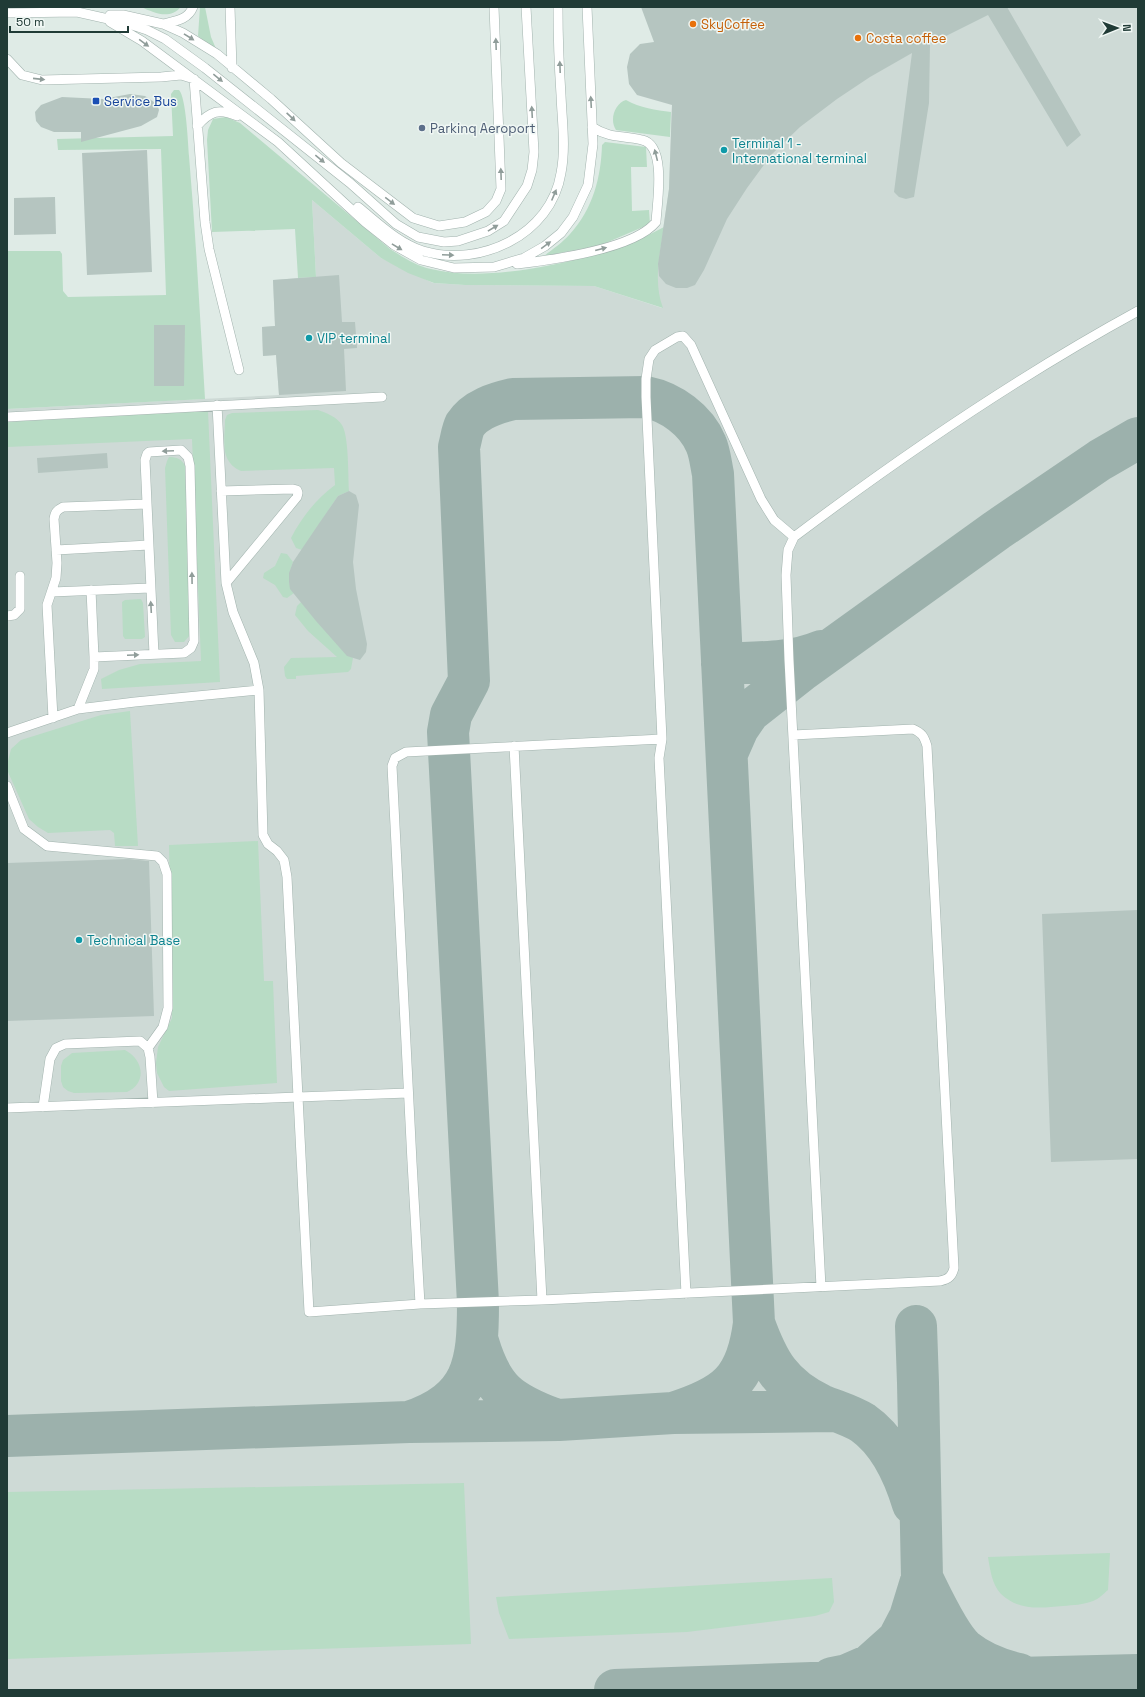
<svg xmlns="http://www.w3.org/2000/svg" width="1145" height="1697" viewBox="0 0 1145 1697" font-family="'Space Grotesk',sans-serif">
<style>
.built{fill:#cedad6}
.green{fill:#b8dcc5}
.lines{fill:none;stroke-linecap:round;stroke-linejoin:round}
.taxiway{stroke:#9cb1ac;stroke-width:42}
.building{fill:#b5c5c0}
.service-casing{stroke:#a2b3ae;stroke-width:10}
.service{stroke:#fff;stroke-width:9}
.oneway{fill:#909d9a}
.food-dot{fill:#e8710a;stroke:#f0f7f4;stroke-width:1.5}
.transit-dot{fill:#1a4fb4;stroke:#f0f7f4;stroke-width:1.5}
.service-dot{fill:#5c6f8a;stroke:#f0f7f4;stroke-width:1.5}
.culture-dot{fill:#0f9aa8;stroke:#f0f7f4;stroke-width:1.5}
.labels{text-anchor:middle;stroke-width:3;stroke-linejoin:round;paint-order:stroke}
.food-label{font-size:13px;fill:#c56008;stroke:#f0f7f4;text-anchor:start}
.transit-label{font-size:13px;fill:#164399;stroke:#f0f7f4;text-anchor:start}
.service-label{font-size:13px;fill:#4e5e75;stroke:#f0f7f4;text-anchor:start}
.culture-label{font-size:13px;fill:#0d838f;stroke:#f0f7f4;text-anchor:start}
</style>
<rect width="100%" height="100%" fill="#dfebe6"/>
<!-- built -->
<path class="built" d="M670,7h468v1683h-1131v-1281l272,-14 -3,-40 -13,1 -1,-29 13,-1 -2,-46 43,-3 -4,-77 69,58 52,25 32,2 129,1 68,22 -4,-11 -1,-10 1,-23 11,-75 3,-84z"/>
<!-- green -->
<path class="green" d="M141,7h40c-12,13 -26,6 -40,0z
M200,7h5l6,30 6,14 -19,-15z
M174,90h5c7,7 9,53 10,66 7,81 11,162 16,243l-198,10v-158h53l2,3 1,37 5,6 98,-2 -5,-146 -103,1 -1,-11 116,-3 -2,-42z
M626,100c14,8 30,10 45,12l-1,25 -54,-7c-7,-10 -1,-27 10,-30z
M226,117l14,6 150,126c13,8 26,17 41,20 55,14 142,-6 195,-24 13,-5 26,-12 38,-18 -4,26 -11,55 -1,81l-69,-22 -129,-1 -31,-2 -26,-10 -27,-15 -69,-58 4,77 -18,1 -3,-49 -83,3 -5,-92 1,-10 5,-11z
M605,142l41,5 1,20h-16l1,44 17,-1 1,14 -49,21 -57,11c9,-7 19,-14 26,-22 23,-25 31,-57 32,-89z
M318,410c9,3 19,7 24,15 7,11 6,51 7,66l-11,5 -36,54 -6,-2 -5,-10c10,-20 26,-40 44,-53l-1,-17 -93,3c-22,-10 -16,-30 -16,-51l2,-5 5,-2z
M208,411l12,271 -118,7 -1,-10 18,-9 21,-6 61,-3 -9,-222 -185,8v-25z
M169,457c8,0 13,2 16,9l5,169 -6,7h-9l-4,-7 -6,-167 2,-7z
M281,553l6,1 6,8c-4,11 -7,21 1,31l-7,5 -4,-1 -8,-12 -12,-7 1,-5 11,-7z
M141,599l2,4 2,34 -3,2h-17l-2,-3 -1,-34 3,-2z
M301,602l52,56 -2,11 -3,3 -52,4v3h-9l-2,-3 -1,-9 7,-9 46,-1 -29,-26 -13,-16 2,-9z
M130,711l8,135h-23l-1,-13 -4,-3 -62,3 -10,-6 -9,-8 -21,-47v-11l3,-12 10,-9 80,-25z
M258,841l6,140h9l4,102 -108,8 -5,-4 -7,-14 -1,-10 2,-16 14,-29 -3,-173z
M125,1050c19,10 22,33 2,42l-53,1 -6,-2 -5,-4 -2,-6v-15l2,-6 9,-7z
M464,1483l7,161 -464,15v-167z
M1110,1553l-2,37c-5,4 -9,9 -15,11 -10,4 -20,4 -30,5 -23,2 -44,5 -62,-12 -9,-9 -11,-25 -13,-37z
M832,1578l2,24 -5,10 -14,4 -128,16 -178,7 -10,-26 -3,-16z"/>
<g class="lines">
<!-- taxiway -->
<path class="taxiway" d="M722,664c33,-2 68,0 99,-13
M727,753l11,-25 11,-16 52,-41 196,-141 103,-70 38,-22
M754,1323c14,39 27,63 67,82 14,6 29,10 42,18 27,19 41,51 50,81
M916,1326l2,57 4,195 6,112
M478,1342c14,48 31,60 76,77
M409,1422c65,-22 69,-58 69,-119l-30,-571 3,-17 18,-34 -10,-234c2,-7 3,-16 6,-22 10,-16 31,-22 48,-26l133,-2c25,5 50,23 60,47 4,9 5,21 7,30l41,849c-7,57 -27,73 -81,90
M7,1436l402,-14 150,-2 114,-7 162,-2
M832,1678l15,-3 23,-10 28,-25 12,-23 12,-39c10,20 27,58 43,72 15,12 35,20 54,24
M615,1690l197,-7 326,-8"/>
</g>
<!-- building -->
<path class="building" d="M641,7h366l74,128 -14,12 -79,-132 -58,29 -1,59 -15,94 -8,2 -7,-2 -5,-5 18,-139 -42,24 -33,22 -37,28 -29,28 -24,33 -20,31 -23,51 -9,15 -8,3h-11l-10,-4 -7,-8 -1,-12 11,-75 3,-84 -35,-10 -8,-11 -2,-17 3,-13 10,-10 14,-2z
M130,94l15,2 12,8 2,6 -2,7 -16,9 -60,16v-10h-27l-13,-5 -5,-6 -1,-9 6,-7 21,-8 41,2z
M147,150l5,122 -65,3 -5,-122z
M55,197l1,37 -42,1v-37z
M339,275l3,47h13l2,26 -13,1 2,42 -67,4 -3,-40 -13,1 -1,-29 13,-1 -2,-46z
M154,325h31l-1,61h-30z
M107,453l1,15 -70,5 -1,-15z
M349,491l7,4 3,10 -6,57 3,27 11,55 -1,8 -6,8 -13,-4 -31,-35 -26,-32 -1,-7v-9l4,-11 25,-37 20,-29z
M128,859l21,2 5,155 -147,5v-158z
M1138,910v249l-87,3 -9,-248z"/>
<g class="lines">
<!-- service casing -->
<g class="service-casing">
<path id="service" d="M230,7l2,61
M7,13l70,-1 49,11 21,7 18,9 40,29 145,115 46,41 22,13 26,5 14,-1 30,-10 16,-10 23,-35 5,-16 2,-18 -8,-145
M110,15h13l40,9 20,9 34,21 54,45 70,64 72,55 26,8 26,-4 21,-10 10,-11 5,-12 -7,-182
M110,22l32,19 136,101 87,80 29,23 27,15 33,8 40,-1 30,-9 21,-12 16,-13 12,-16 15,-32 5,-41 -6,-137
M163,24c12,-3 25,-4 30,-17
M7,59l15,16 20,5 119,-3 20,-2 13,4 11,143 4,27 30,121
M197,126c13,-15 22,-18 40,-10
M358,207c20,16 40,36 65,44 57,17 128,-16 138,-78 5,-26 1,-52 0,-78 -2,-30 -3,-59 -3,-88
M517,264c34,-4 117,-15 139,-42 1,-19 11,-77 -14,-82 -20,-5 -31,-1 -50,-13
M217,405l9,178 7,29 21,51 5,27
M7,417l375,-20
M221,491l72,-2 4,1 1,3 -1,4 -71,86
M56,550l93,-5
M52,592l98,-4
M7,616l7,-1 6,-6v-33
M94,657l90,-4 7,-5 3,-7 -4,-175 -2,-9 -7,-7 -32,2 -2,2 -2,6 9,194
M78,709l16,-40v-12l-3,-67
M53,718l-6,-113 9,-27 1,-15 -3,-44c1,-7 3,-9 9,-12l84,-3
M7,733l71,-24 57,-7 124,-12 4,145 5,9 9,7 7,9 3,17 11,220 -291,11
M514,746l28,554
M7,786l17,43 23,17 110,10 6,6 4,12 1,134 -5,19 -15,21
M408,1093l-110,4 11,215 111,-8 122,-4 398,-19c9,-2 12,-5 14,-13l-27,-522c-3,-10 -5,-13 -14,-17l-120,6
M43,1107l7,-48 6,-11 9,-4 75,-3 8,7 2,9 3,46
M821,1287l-32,-627 -3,-85 2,-25 6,-13c109,-82 223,-160 344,-226
M686,1294l-27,-536 3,-19 -16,-342v-18l3,-20 6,-9 22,-13 6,-1 8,9 70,154 13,21 20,17
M420,1304l-8,-142 -20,-396 3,-8 11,-6 256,-13"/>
</g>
<!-- service -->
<use href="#service" class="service"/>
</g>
<!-- one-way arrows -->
<defs><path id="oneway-solid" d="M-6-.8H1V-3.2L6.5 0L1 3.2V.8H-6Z"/></defs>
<g class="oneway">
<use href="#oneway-solid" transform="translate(189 37) rotate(32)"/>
<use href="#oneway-solid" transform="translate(144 43) rotate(36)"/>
<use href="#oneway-solid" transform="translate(496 44) rotate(-92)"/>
<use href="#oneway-solid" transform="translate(560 67) rotate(-92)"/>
<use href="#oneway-solid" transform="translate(218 78) rotate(39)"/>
<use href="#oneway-solid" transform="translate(39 79) rotate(6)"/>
<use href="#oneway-solid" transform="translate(591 102) rotate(-93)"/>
<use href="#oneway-solid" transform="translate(532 112) rotate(-93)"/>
<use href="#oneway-solid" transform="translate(291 117) rotate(43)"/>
<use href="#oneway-solid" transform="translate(656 155) rotate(-104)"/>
<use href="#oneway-solid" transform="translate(320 159) rotate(39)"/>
<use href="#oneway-solid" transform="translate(501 174) rotate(-92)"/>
<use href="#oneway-solid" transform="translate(554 195) rotate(-67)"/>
<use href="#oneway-solid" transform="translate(390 201) rotate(37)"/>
<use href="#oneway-solid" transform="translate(493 228) rotate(-31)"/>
<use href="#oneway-solid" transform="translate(546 245) rotate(-36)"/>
<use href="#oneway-solid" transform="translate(397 247) rotate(31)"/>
<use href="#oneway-solid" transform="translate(601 249) rotate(-15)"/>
<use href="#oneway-solid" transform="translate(448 255) rotate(2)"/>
<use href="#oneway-solid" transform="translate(168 451) rotate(177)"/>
<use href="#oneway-solid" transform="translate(192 578) rotate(-91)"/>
<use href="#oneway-solid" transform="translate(151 607) rotate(-93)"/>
<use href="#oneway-solid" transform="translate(133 655) rotate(-2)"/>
</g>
<!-- markers -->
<g class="food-dot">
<circle cx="693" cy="24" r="4"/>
<circle cx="858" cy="38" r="4"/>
</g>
<rect class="transit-dot" x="92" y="97" width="8" height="8" rx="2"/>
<circle class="service-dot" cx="422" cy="128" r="4"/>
<g class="culture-dot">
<circle cx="724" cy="150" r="4"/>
<circle cx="309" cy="338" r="4"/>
<circle cx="79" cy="940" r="4"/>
</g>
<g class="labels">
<!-- food labels -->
<g class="food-label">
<text x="701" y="29">SkyCoffee</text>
<text x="866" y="43">Costa coffee</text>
</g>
<!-- transit labels -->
<g class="transit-label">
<text x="104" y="106">Service Bus</text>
</g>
<!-- service labels -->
<g class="service-label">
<text x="430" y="133">Parkinq Aeroport</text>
</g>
<!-- culture labels -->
<g class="culture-label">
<text x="732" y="148">Terminal 1 -<tspan x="732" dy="15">International terminal</tspan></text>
<text x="317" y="343">VIP terminal</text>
<text x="87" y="945">Technical Base</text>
</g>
</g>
<!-- border -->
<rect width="1145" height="1697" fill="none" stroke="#203b36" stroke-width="16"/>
<!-- north arrow -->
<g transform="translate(1117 28) rotate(89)" stroke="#f0f7f4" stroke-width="3" paint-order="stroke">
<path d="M0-3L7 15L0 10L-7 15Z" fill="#203b36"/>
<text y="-6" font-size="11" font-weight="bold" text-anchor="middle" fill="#203b36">N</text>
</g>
<!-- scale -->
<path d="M10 26v6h118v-6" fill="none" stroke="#203b36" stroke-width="2"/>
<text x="16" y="26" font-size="12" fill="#203b36" stroke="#f0f7f4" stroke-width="3" paint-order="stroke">50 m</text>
</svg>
